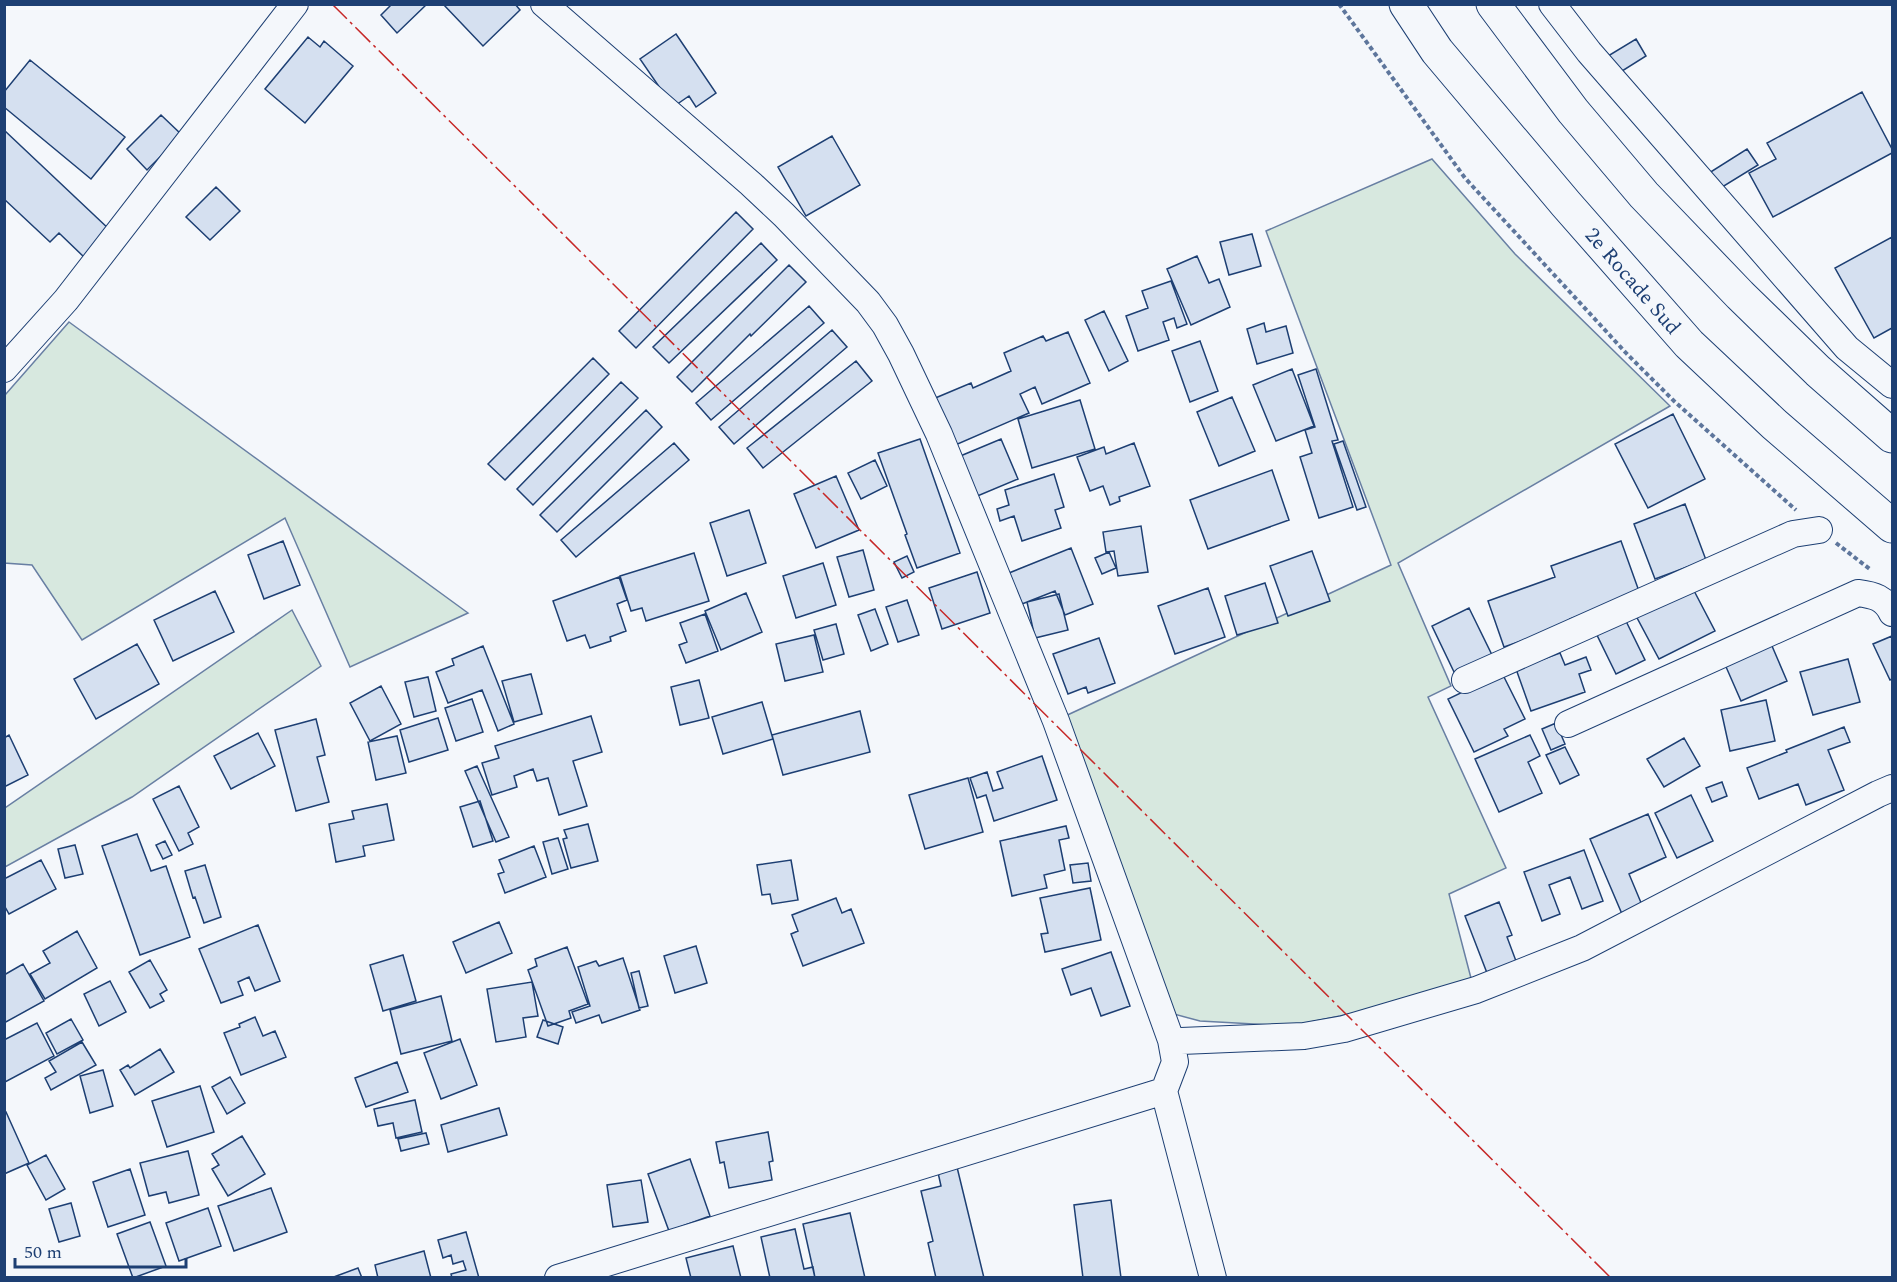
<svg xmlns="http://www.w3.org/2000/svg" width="1897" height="1282" viewBox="0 0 1897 1282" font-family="Spectral,serif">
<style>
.green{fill:#d7e8df;stroke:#687fa3;stroke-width:1.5}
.building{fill:#d5e0f0;stroke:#1d3f73;stroke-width:1.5}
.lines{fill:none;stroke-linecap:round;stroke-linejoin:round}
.minor-casing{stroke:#1d3f73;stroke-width:28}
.highway-casing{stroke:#1d3f73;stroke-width:35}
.path{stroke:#5e769c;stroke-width:4;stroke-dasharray:4.5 3;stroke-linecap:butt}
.minor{stroke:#f4f7fb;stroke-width:26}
.highway{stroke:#f4f7fb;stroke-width:33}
.power{stroke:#c62828;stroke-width:1.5;stroke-dasharray:21 4.5 3 4.5;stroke-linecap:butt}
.labels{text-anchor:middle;stroke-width:4.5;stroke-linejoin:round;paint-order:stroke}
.street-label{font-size:21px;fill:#1d3f73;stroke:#f4f7fb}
</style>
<rect width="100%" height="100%" fill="#f4f7fb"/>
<!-- green -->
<path class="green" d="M1432,159l83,95 155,152 -272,157 53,123 -23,11 78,171 -57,26 23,88 -108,29 -73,15 -91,-5 -30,-8 -109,-295 330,-153 -125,-334z
M69,322l399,291 -118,54 -65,-149 -203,122 -50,-75 -28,-2 1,-168z
M292,610l29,56 -189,131 -127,70v-59z"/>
<!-- building -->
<path class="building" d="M392,4h35l-30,29 -16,-18z
M443,4h72l5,6 -37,36z
M676,34l40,59 -20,14 -7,-11 -16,11 -33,-48z
M308,37l12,10 4,-6 29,25 -48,57 -40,-34z
M1636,39l10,17 -27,17 -11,-17z
M30,60l95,77 -34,42 -87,-72v-15z
M1862,92l30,57v4l-119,64 -24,-44 27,-14 -9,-16z
M161,115l21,20 -35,35 -20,-21z
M4,130l107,101 -26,27 -26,-25 -9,9 -46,-43z
M832,136l28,49 -54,31 -28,-49z
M1747,149l11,16 -39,24 -10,-16z
M216,187l24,24 -30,29 -24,-23z
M736,212l17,17 -117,119 -17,-17z
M1252,234l9,32 -32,9 -9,-33z
M1892,237v91l-18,10 -39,-70z
M761,243l16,17 -108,103 -16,-16z
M1197,256l12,27 10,-4 11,28 -39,18 -24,-56z
M789,265l17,17 -55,54 -1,-2 -58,58 -15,-15z
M1171,281l16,43 -10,4 -3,-10 -11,4 6,18 -31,11 -12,-35 22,-8 -6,-17z
M809,306l15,17 -113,97 -15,-17z
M1104,311l24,50 -19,10 -24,-51z
M1264,323l2,9 20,-6 7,27 -36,11 -10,-35z
M832,330l15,17 -113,97 -15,-17z
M1068,332l22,51 -48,21 -7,-17 -15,7 9,19 -76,33 -20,-47 38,-16 2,5 38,-17 -7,-18 39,-17 3,5z
M1200,341l18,50 -28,11 -18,-51z
M593,358l16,16 -104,106 -17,-16z
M856,361l16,20 -109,87 -16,-20z
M1292,369l22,57 -38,15 -23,-56z
M1316,369l22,71 -6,1 21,66 -34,11 -19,-61 12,-4 -7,-23 10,-3 -17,-52z
M621,382l17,16 -105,107 -16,-16z
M1232,397l23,54 -36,15 -22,-54z
M1080,400l15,49 -63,19 -14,-49z
M646,410l16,17 -105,105 -17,-17z
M1673,414l32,65 -57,29 -33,-64z
M920,439l40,114 -43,15 -12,-33 2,-1 -29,-81z
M1001,439l17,40 -43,18 -17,-40z
M1343,441l23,66 -9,3 -23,-66z
M674,443l15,17 -113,97 -15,-17z
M1134,443l16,43 -31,11 1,4 -10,4 -7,-19 -13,5 -13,-34 27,-10 2,7z
M875,460l12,26 -26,13 -13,-26z
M1272,470l17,50 -81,29 -18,-49z
M1054,474l10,33 -9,3 6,18 -39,13 -8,-25 -14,5 -3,-12 12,-4 -4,-15z
M836,476l23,54 -43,18 -22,-54z
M1685,504l21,56 -51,19 -21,-55z
M749,510l17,53 -39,13 -17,-53z
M1141,526l7,46 -30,4 -4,-25 -8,1 -3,-20z
M283,541l17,44 -36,14 -16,-44z
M1621,541l19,53 -70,25 2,4 -68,24 -16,-46 67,-24 -4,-11z
M1071,548l22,56 -28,11 -10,-24 -33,13 -13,-31z
M863,550l11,40 -25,7 -12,-40z
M1312,551l18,50 -42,15 -18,-50z
M1109,552l7,16 -14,6 -7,-16z
M694,553l15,48 -63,20 -4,-13 -11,3 -11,-35z
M907,556l7,16 -12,6 -8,-16z
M823,563l13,42 -40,13 -13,-42z
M977,572l13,41 -48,16 -13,-41z
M619,577l8,23 -10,4 9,27 -16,6 1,4 -21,7 -5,-13 -18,6 -14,-40z
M1265,583l13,40 -41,12 -12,-39z
M1691,585l24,46 -56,28 -24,-45z
M1208,588l17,49 -50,17 -17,-48z
M215,591l19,41 -61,29 -19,-41z
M746,593l16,39 -41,18 -16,-39z
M1059,594l9,36 -33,8 -8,-36z
M907,600l12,35 -21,7 -12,-35z
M1469,608l23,47 -37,19 -23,-48z
M875,609l13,35 -17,7 -13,-36z
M705,614l13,37 -32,12 -7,-18 8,-3 -7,-19z
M1623,615l22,45 -29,14 -22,-45z
M836,624l8,30 -21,6 -9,-30z
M814,635l9,37 -38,9 -9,-37z
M1892,636v43l-2,1 -17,-36z
M1099,638l16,45 -27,10 -2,-6 -18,7 -15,-40z
M1769,639l18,42 -46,20 -18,-41z
M137,644l22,40 -63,35 -22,-40z
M483,646l31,78 -16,7 -16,-41 -34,13 -12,-31 18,-7 -2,-6z
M1560,653l5,12 21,-8 5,13 -12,4 6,18 -54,19 -15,-42z
M1848,659l12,43 -47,13 -13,-43z
M1502,673l23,46 -21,10 4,7 -34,16 -26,-53z
M531,674l11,40 -28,8 -12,-41z
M428,677l8,34 -22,6 -9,-35z
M699,680l10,38 -29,7 -9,-38z
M381,686l20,38 -31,17 -20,-38z
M472,699l11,33 -27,9 -11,-33z
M1766,700l9,41 -45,10 -9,-41z
M762,702l11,37 -50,15 -11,-37z
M860,711l10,41 -87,23 -11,-40z
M591,716l11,36 -29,9 14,45 -28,9 -11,-37 -11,3 -4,-12 -19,7 3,11 -25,8 -10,-32 17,-5 -4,-12z
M438,718l10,32 -39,12 -9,-32z
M316,719l9,36 -8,2 12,45 -33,9 -21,-81z
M1556,723l9,21 -14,6 -9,-21z
M1844,727l6,15 -22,8 16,40 -38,15 -8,-21 -39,15 -12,-31 40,-16 -1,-2z
M258,733l17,33 -44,23 -17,-33z
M9,735l19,40 -24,12v-49z
M1530,735l10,21 -12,6 14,31 -43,19 -24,-53z
M397,736l9,37 -30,7 -8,-38z
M1684,738l16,28 -36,21 -17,-28z
M1565,747l14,28 -19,9 -14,-29z
M1042,756l15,44 -63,21 -8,-26 -9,3 -7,-20 17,-6 6,19 10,-3 -6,-16z
M477,766l32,71 -13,5 -31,-71z
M968,778l15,54 -58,17 -16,-54z
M1722,782l5,14 -15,6 -6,-14z
M179,786l20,41 -11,6 5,11 -14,7 -26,-52z
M1691,795l22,46 -36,17 -22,-45z
M480,801l13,40 -20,6 -13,-40z
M387,804l7,36 -31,6 2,10 -29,6 -7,-38 25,-5 -2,-8z
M1648,814l18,43 -37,17 13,31 -20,9 -32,-75z
M588,824l10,37 -27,7 -8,-29 4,-1 -3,-8z
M1066,826l3,12 -10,2 6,30 -21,5 3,13 -35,8 -12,-55z
M137,834l14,37 15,-5 24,71 -50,18 -38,-109z
M558,838l10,31 -16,5 -9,-32z
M165,841l7,14 -9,4 -7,-14z
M75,845l8,29 -18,4 -7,-29z
M534,846l12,31 -41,16 -7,-19 6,-2 -5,-12z
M1584,850l19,51 -21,8 -12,-32 -21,8 11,29 -18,7 -18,-49z
M41,860l15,29 -47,25 -5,-9v-26z
M791,860l7,40 -26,4 -2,-10 -8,1 -5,-30z
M1088,863l3,18 -18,2 -3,-18z
M205,865l16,52 -17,6 -9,-26 -2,1 -8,-27z
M1090,888l11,52 -56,12 -4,-18 7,-1 -8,-35z
M836,898l6,15 9,-4 13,34 -61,23 -12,-32 7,-3 -6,-16z
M1499,902l13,33 -5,2 9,24 -29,12 -22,-57z
M499,922l13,31 -46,20 -13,-31z
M258,925l22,56 -25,10 -6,-14 -11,5 5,13 -22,8 -22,-54z
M77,931l20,37 -52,31 -15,-25 20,-11 -7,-12z
M696,946l11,37 -32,10 -11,-37z
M567,947l21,57 -19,7 2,7 -23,8 -20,-56 9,-4 -2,-7z
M1111,952l19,54 -29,10 -10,-28 -20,7 -9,-26z
M403,955l13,46 -33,10 -13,-46z
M623,958l17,52 -38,13 -3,-8 -23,8 -4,-11 18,-6 -12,-39 18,-6 3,5z
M150,960l17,30 -7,4 4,7 -14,7 -21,-36z
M23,964l21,37 -40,22v-48z
M639,971l9,35 -9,2 -8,-35z
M110,981l16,31 -27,14 -15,-32z
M532,982l6,34 -15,2 3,19 -30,5 -9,-53z
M441,996l11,45 -51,13 -11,-44z
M255,1017l8,19 12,-5 11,26 -45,18 -17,-42 16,-6 -1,-3z
M71,1019l12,21 -26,14 -11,-21z
M543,1020l20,7 -5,17 -21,-7z
M37,1023l17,33 -49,26 -1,-42z
M460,1039l17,46 -36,14 -17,-46z
M82,1042l14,23 -45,25 -6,-12 11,-6 -7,-11z
M160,1049l14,23 -39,23 -15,-25 8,-5 2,3z
M397,1062l11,30 -42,15 -11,-29z
M103,1070l10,36 -23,7 -10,-37z
M230,1077l15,26 -18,11 -15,-27z
M200,1086l14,46 -47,15 -15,-46z
M415,1100l7,32 -26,6 -3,-15 -15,3 -4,-17z
M499,1108l8,27 -59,17 -7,-27z
M6,1112l23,51 -25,11v-61z
M768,1132l5,29 -4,1 3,18 -43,8 -5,-26 -4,1 -4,-21z
M426,1133l3,11 -28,7 -3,-12z
M242,1136l23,38 -37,22 -16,-27 7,-4 -7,-11z
M188,1151l11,44 -30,8 -3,-11 -17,4 -9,-33z
M46,1155l19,34 -19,11 -19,-35z
M690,1159l20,57 -41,15 -21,-57z
M956,1163l28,115h-48l-8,-35 5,-2 -12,-50 20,-5 -4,-18z
M130,1169l15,46 -37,12 -15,-45z
M641,1180l7,42 -35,5 -6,-42z
M271,1188l16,44 -53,19 -16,-45z
M1111,1200l10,78h-38l-9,-73z
M71,1203l9,33 -21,6 -10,-33z
M208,1208l13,38 -42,15 -13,-38z
M850,1213l15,65h-50l-12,-54z
M150,1222l16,44 -33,12 -16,-44z
M795,1229l9,40 9,-2 2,11h-45l-9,-41z
M466,1232l13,46h-27l-1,-4 15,-4 -3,-9 -10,3 -2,-9 -8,3 -5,-18z
M733,1246l8,32h-50l-5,-20z
M424,1251l7,27h-53l-3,-13z
M358,1268l4,10h-31z"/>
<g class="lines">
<!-- minor casing -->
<g class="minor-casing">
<path id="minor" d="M544,4l207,180 33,31 84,87 17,23 16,29 38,80 117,287 115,319 10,1 123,-5 40,-7 132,-39 106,-42 296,-154 14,-6
M1552,4l37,48 258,296 45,37
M4,369l62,-69 229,-296
M1465,680l328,-146 26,-4
M1568,724l290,-131c16,2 27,5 34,20
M1164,1091l49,187
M558,1278l606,-187 11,-29 -4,-22"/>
</g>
<!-- highway casing -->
<g class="highway-casing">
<path id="highway" d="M1406,4l31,47 129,153 123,140 85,80 118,102
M1493,4l80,107 71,84 96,100 78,76 74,65"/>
</g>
<!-- path -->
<path class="path" d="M1339,4l126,174 162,176 47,47 122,109
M1836,543l35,27"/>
<!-- minor -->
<use href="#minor" class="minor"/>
<!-- highway -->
<use href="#highway" class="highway"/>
<!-- power -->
<path class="power" d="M332,4l1279,1274"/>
</g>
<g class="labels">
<!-- street labels -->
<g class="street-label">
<text transform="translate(1633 281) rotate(49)" y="7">2e Rocade Sud</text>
</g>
</g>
<!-- border -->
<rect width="1897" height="1282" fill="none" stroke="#1d3f73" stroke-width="12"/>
<!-- scale -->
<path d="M15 1258v9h171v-9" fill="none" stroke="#1d3f73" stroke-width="3"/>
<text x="24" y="1258" font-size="18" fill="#1d3f73" stroke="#f4f7fb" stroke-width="4.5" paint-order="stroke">50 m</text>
</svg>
